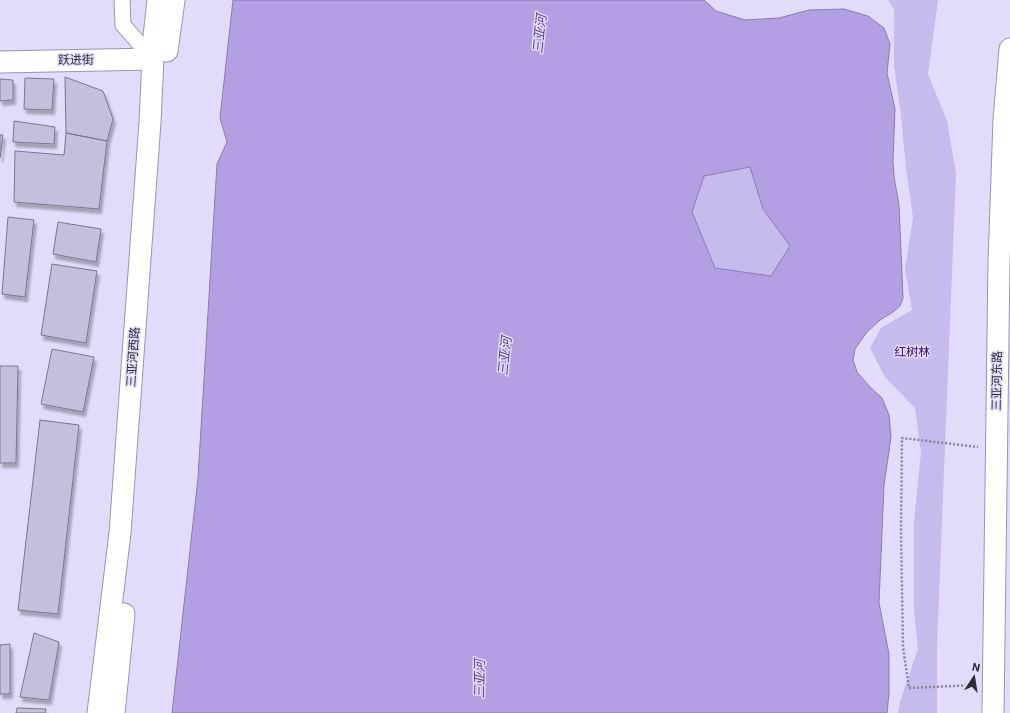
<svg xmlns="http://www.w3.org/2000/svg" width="1010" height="713" viewBox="0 0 1010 713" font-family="Roboto,'Noto Sans SC',sans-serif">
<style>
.green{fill:#c7baec}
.water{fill:#b2a0e2;stroke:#8b7daf;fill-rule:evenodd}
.building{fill:#c5bedc;stroke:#7c7591;filter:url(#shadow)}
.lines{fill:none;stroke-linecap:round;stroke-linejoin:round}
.street-casing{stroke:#9b94b1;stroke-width:17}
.secondary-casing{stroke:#9b94b1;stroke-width:23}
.path{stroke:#898499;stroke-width:2.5;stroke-dasharray:2 2;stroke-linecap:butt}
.street{stroke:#fff;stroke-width:15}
.secondary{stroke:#fff;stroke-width:21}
.labels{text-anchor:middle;stroke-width:3;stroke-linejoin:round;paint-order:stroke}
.street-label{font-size:12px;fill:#2f2c38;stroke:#e2dbfa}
.park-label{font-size:12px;fill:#33125f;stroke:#e2dbfa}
.water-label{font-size:13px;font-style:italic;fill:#5a3f8e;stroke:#e2dbfa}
</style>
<defs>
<filter id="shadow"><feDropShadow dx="2.5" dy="4.5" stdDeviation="1" flood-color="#0004"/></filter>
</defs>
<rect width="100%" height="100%" fill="#e2dbfa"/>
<!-- green -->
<path class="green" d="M888,0h50l-10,74 19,47 9,52 -19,472v68h-39l2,-11 18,-53 -4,-39v-88l7,-69 -6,-45 -30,-31 -15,-29 11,-20 31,-18 -7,-41 8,-51 -7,-49 -5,-54 -7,-49v-57z
M750,167l13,42 27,37 -19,30 -56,-8 -23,-56 12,-36z"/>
<!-- water -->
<path class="water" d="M233,0h471l12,11 29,9 34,-2 30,-8 35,-1 24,7 16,12 6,16 -3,29 8,36 -2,52 1,16 5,28 4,93 -3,8 -7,6 -13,8 -13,12 -12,17 -2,11 4,12 13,15 12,11 7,17 2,22 -7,48 -5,118 10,51v39l-2,20h-715l26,-235 19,-314 10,-22 -7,-24zM750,167l13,42 27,37 -19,30 -56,-8 -23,-56 12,-36z"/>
<!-- building -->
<path class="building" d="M65,77l38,14 10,28 -6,22 -41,-8z
M25,78l29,1 -2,31 -28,-1z
M0,79l13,1v20l-13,1z
M14,121l41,6 -1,17 -41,-2z
M66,133l41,8 -8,68 -85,-7 1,-51 49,4z
M0,135h3l-3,23z
M8,217l26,3 -9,77 -23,-3z
M58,222l43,7 -5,33 -43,-8z
M52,264l45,7 -11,72 -45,-8z
M52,349l42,8 -11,55 -42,-8z
M0,366h18l-2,97h-16z
M40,420l39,5 -21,189 -40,-4z
M34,633l25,9 -10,58 -29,-3z
M10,644v50h-10v-49z
M17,708l29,1 -1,4h-29z"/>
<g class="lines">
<!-- street casing -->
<g class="street-casing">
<path id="street" d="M122,0l1,25 30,34"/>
</g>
<!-- secondary casing -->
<g class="secondary-casing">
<path id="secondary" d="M167,51l7,-51
M0,62l153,-3
M98,713l22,-180 30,-411 4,-85 4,-37
M114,713l10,-99
M993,713l6,-451 5,-142 6,-71"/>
</g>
<!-- path -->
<path class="path" d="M975,685l-66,3 -6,-41 -2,-115 1,-94 76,9"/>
<!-- street -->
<use href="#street" class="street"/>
<!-- secondary -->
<use href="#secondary" class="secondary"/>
</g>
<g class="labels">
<!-- street labels -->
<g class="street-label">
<text transform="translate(76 60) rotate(-1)" y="4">跃进街</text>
<text transform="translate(133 357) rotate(-86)" y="4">三亚河西路</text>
<text transform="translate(997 381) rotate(-89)" y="4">三亚河东路</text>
</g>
<!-- park labels -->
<g class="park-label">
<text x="912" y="356">红树林</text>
</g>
<!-- water labels -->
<g class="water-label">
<text transform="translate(539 34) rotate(-84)" y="5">三亚河</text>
<text transform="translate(504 356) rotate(-84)" y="5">三亚河</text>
<text transform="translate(479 679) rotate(-89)" y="5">三亚河</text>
</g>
</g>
<!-- north arrow -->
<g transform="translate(974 677) rotate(12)" stroke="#e2dbfa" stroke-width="3" paint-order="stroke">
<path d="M0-3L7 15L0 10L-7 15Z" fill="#2f2c38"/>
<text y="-6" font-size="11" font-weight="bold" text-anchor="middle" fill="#2f2c38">N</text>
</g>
</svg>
